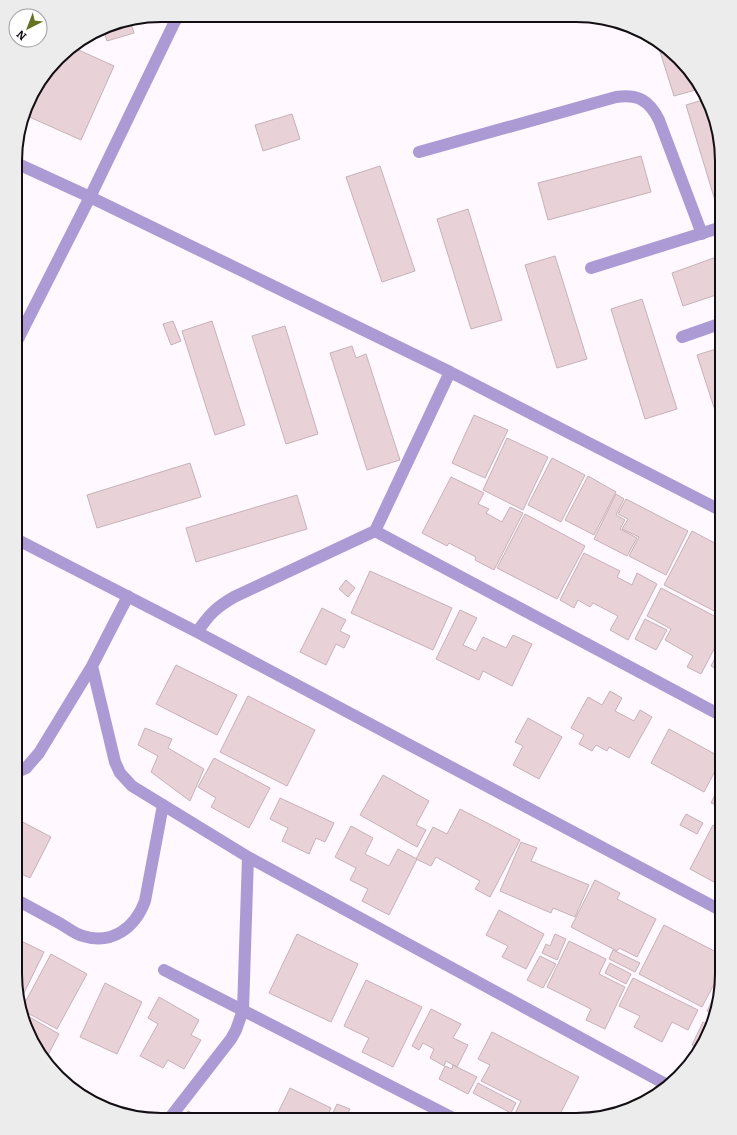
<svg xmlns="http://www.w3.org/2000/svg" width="737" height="1135" viewBox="0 0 737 1135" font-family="Bitter,serif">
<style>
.building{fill:#e8d1d7;stroke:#c7b1b8}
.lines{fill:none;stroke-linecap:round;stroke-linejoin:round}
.lane{stroke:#ac9ad4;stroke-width:12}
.street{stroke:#ac9ad4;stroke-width:12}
.rim{fill:none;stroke:#130e13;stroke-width:2}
</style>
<rect width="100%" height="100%" fill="#fff8fe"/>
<!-- building -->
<path class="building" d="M130,20l4,13 -27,8 -4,-12 11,-6z
M657,42l8,3 34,44 -25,7z
M72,47l42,19 -33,74 -56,-25 9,-27 31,-37z
M706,99l5,6 11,56v45l-5,1 -31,-102z
M292,114l8,25 -37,12 -8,-26z
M641,156l10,36 -103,28 -10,-37z
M380,166l35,105 -33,11 -36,-105z
M468,209l34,111 -31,9 -34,-110z
M722,255v38l-39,13 -11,-33z
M555,256l32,103 -30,9 -32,-103z
M642,299l35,110 -32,10 -34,-110z
M173,321l8,20 -10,4 -8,-21z
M212,321l33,104 -30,10 -33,-104z
M285,326l33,108 -32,10 -34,-108z
M352,346l4,12 10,-4 34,106 -33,10 -37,-117z
M722,347v85l-25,-77z
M474,415l34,15 -23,48 -33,-15z
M507,438l41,19 -25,53 -40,-20z
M552,458l33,17 -24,47 -33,-17z
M190,463l11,34 -104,31 -10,-33z
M588,476l28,16 -22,43 -29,-15z
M451,477l33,16 -6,11 11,5 -3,4 16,9 8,-15 13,6 -29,57 -19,-10 1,-3 -27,-14 -2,3 -25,-13z
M616,494l8,5 -8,16 9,5 -5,9 17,9 -10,18 -33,-17z
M297,495l10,34 -111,33 -10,-34z
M626,499l62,32 -22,44 -37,-19 10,-19 -17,-8 6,-10 -10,-5z
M525,514l60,32 -28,53 -60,-31z
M692,531l30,16v68l-58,-30z
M584,553l36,18 -3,6 15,8 5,-12 20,11 -29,56 -18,-10 8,-14 -25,-13 -3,4 -12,-7 -4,8 -14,-8z
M370,571l82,37 -19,42 -82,-37z
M346,580l9,8 -7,9 -9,-8z
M661,588l61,32v14l-21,40 -14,-7 6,-11 -28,-16 6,-11 -24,-13z
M322,608l24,12 -6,11 10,5 -6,12 -8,-4 -10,21 -26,-13z
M460,610l17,8 -14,27 13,6 7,-14 23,11 7,-13 19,9 -20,42 -29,-15 -4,9 -43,-21z
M645,619l22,11 -11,20 -21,-11z
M722,644v28l-11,-6z
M176,665l61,30 -20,40 -61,-31z
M610,691l12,7 -7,13 19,10 6,-11 12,7 -23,41 -20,-11 -2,4 -11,-6 -4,6 -13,-7 5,-9 -13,-7 17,-31 14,8z
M248,696l67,34 -28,56 -67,-34z
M528,718l34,19 -23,42 -26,-14 10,-19 -8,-4z
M145,728l27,11 -4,9 36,21 -14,32 -39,-29 7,-16 -20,-11z
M669,729l53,29 -18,34 -53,-29z
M214,758l56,30 -21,40 -38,-21 5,-9 -18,-11z
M383,775l46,26 -13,24 10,5 -9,17 -57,-32z
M722,780v27l-11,-4z
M280,798l54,25 -9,19 -9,-4 -7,16 -27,-13 6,-13 -18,-9z
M460,809l60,31 -30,57 -15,-8 5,-8 -44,-24 -5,9 -15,-7 17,-32 14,7z
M686,814l17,9 -6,11 -17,-9z
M15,818l36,19 -21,41 -15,-7z
M713,825l9,5v39l-8,13 -24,-13z
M351,826l22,12 -8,16 24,12 9,-17 19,10 -28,56 -27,-14 6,-12 -18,-9 6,-12 -21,-11z
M521,842l16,6 -6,13 58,24 -14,32 -22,-9 -2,5 -51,-22z
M595,880l25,13 -3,6 39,20 -19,38 -18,-9 -2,3 -46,-24z
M499,910l45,24 -18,35 -24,-12 6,-11 -22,-11z
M664,925l58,30v14l-20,38 -63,-33z
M297,934l61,30 -27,58 -62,-29z
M555,934l11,5 -9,21 -15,-7 4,-9 4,2z
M15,938l29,14 -24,49 -5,-27z
M569,941l37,18 -7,15 26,13 -20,42 -19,-9 5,-11 -44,-22z
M613,950l27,13 -5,9 -26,-13z
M51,954l36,20 -30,55 -35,-19v-2z
M540,956l16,8 -13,24 -16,-8z
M610,963l21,11 -5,10 -21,-11z
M633,978l65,32 -10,20 -16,-8 -10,20 -28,-15 6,-11 -21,-10z
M366,980l56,27 -29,60 -31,-15 7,-14 -25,-12z
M722,980v4l-10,29 -5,-2z
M105,983l37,19 -25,52 -37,-17z
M159,997l40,23 -8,15 10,5 -17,29 -16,-9 -5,8 -23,-12 18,-32 -10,-6z
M431,1009l30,15 -8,14 15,7 -11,22 -11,-6 -2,5 -14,-8 4,-9 -11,-6 -4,7 -7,-4z
M26,1015l33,19 -12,23 -21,-27 -2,-11z
M703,1022l5,3 -8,24 -8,-4z
M492,1032l87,45 -22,43h-41l-3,-2 8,-17 -40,-20 9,-16 -12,-6z
M453,1065l24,12 -9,17 -29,-15 6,-13 7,3z
M478,1083l38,20 -5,10 -38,-20z
M290,1088l41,20 -5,11h-51z
M337,1104l13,5 -5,10h-15z
M188,1111l17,8h-21z"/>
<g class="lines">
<!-- lane -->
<path class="lane" d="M163,15l13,5"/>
<!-- street -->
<path class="street" d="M419,152l197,-55c22,-3 33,3 43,23l43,114
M16,163l74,34 360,175
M591,268l131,-41
M682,337l40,-14
M16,343l74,-146 88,-182
M375,531l75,-159 272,139
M16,539l181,93 525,279
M128,596l-36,70 23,96 5,11 12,13 116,71 421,229
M197,632c12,-17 18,-24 37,-35l141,-66 347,185
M15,773l11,-5 13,-15 53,-87
M15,899c15,8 31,17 46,25 7,4 14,10 22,12 29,9 52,-8 62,-35l18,-96
M164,970l293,150
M169,1119l62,-80 5,-9 7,-20 5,-153"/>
</g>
<!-- crop -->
<path d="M0 0H737V1135H0ZM161 22H576A139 139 0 0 1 715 161V974A139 139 0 0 1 576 1113H161A139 139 0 0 1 22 974V161A139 139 0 0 1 161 22Z" fill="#ececec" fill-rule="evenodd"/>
<path class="rim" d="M161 22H576A139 139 0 0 1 715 161V974A139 139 0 0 1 576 1113H161A139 139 0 0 1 22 974V161A139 139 0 0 1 161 22Z"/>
<!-- north arrow -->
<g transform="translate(28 28) rotate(222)"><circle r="19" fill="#ffffff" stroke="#a19fa1"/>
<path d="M0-3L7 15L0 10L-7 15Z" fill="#637320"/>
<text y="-6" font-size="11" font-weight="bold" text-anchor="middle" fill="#130e13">N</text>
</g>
</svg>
